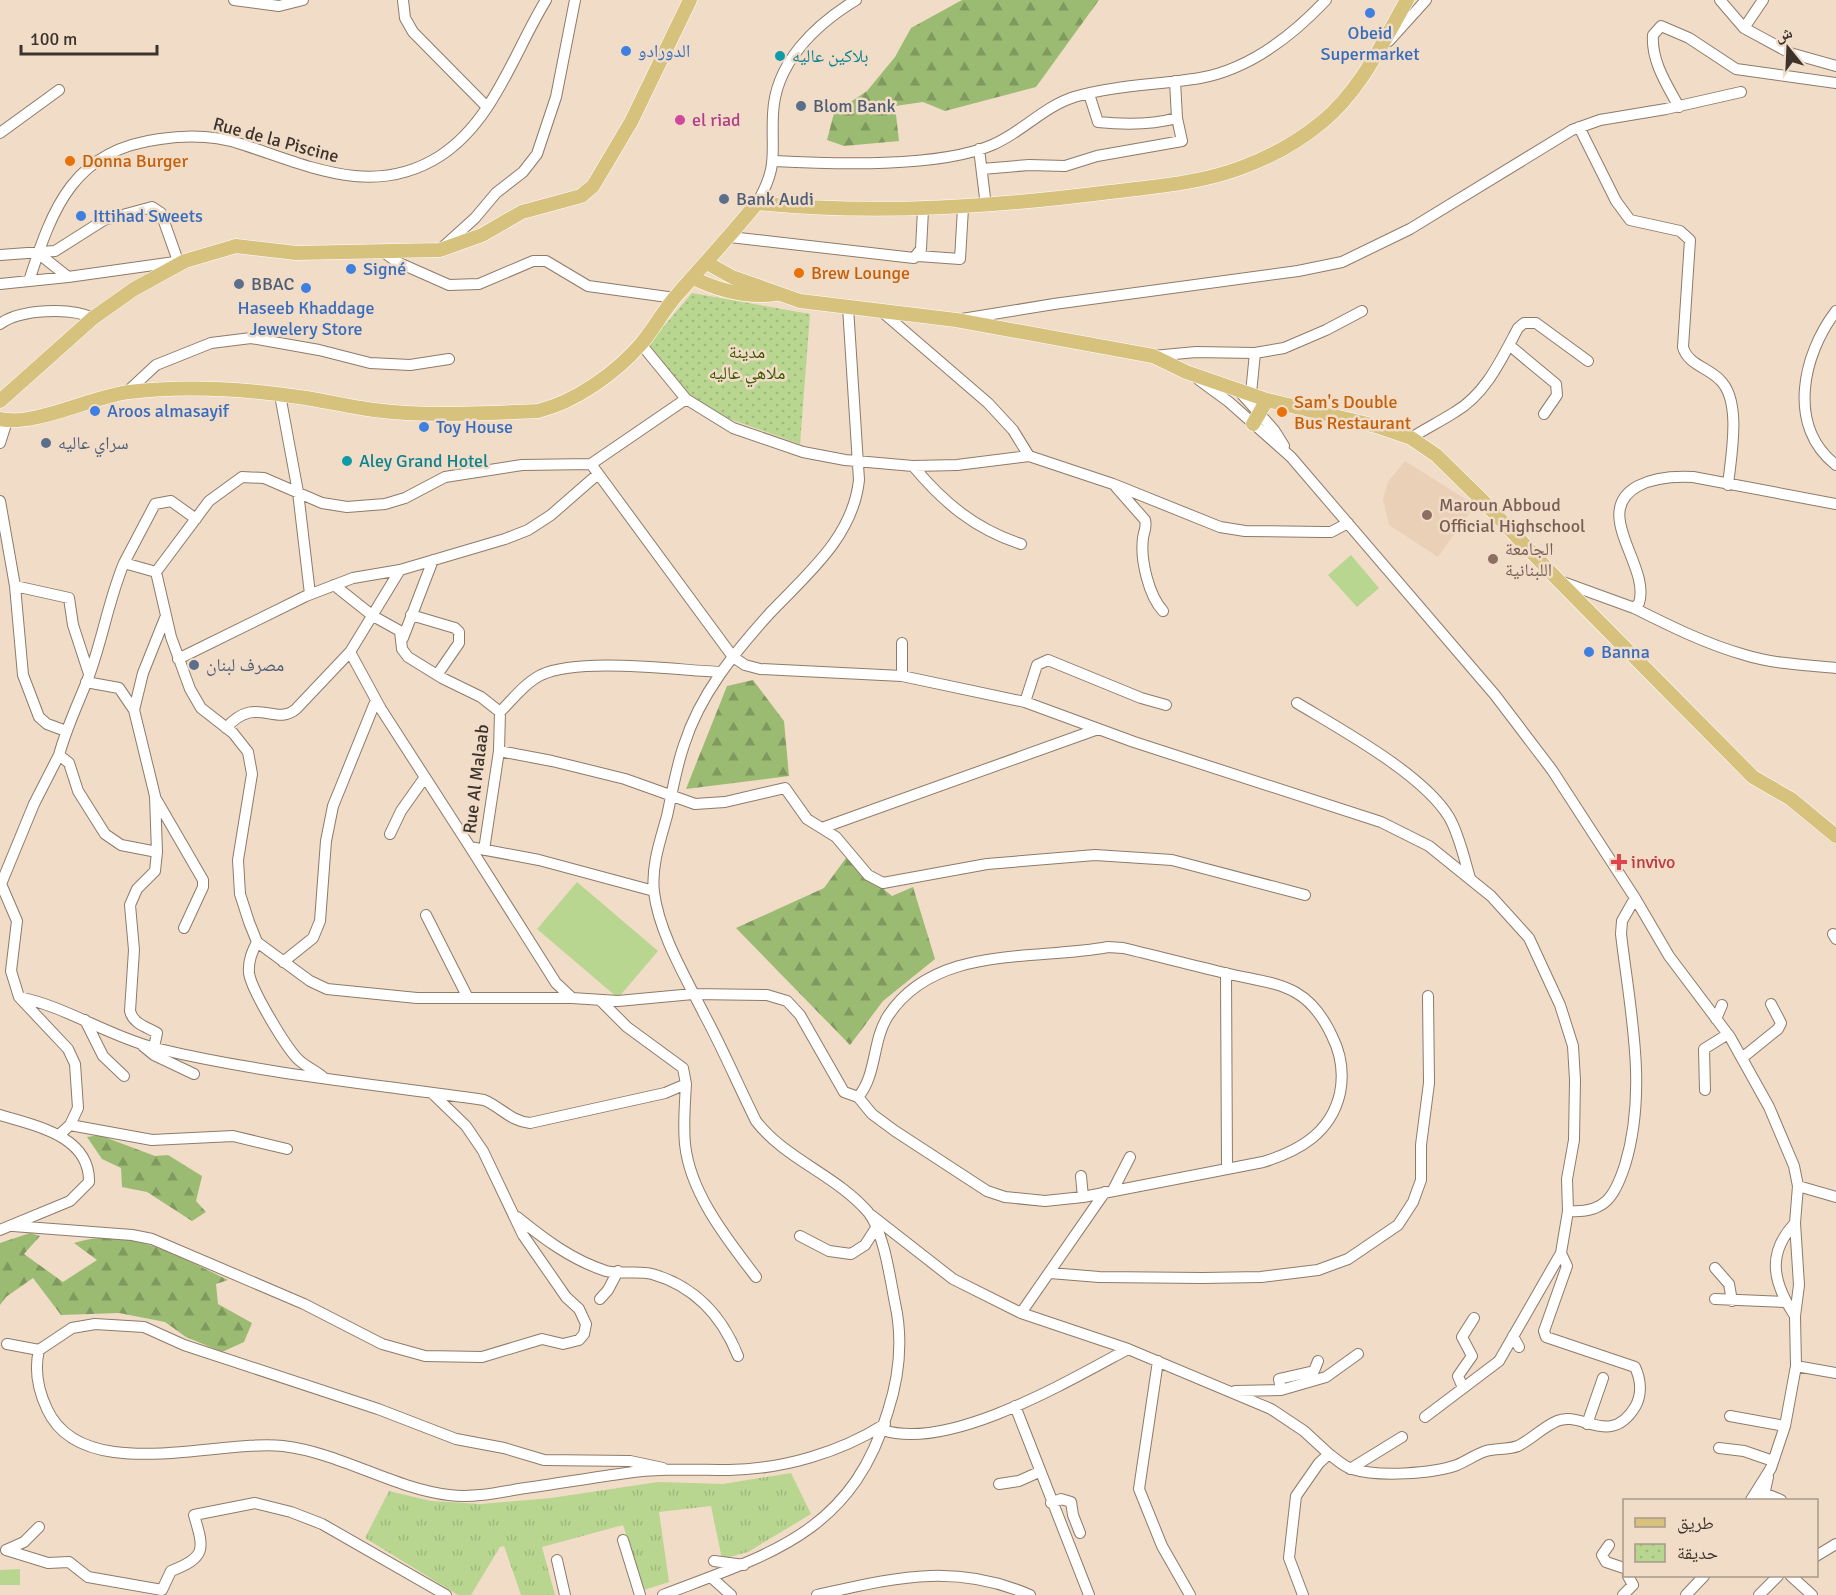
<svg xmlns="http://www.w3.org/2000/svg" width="1836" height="1595" viewBox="0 0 1836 1595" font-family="Signika,'Noto Naskh Arabic',sans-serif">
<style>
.built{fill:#ead0b7}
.grass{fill:url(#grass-tufts)}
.forest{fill:url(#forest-firs)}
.park{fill:url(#park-dots)}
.pitch{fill:#b8d690}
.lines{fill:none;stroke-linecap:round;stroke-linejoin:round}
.minor-casing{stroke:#8d7b69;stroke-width:12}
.major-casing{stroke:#fff;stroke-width:15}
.minor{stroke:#fff;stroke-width:10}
.major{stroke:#d6c17d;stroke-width:14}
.shop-dot{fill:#3f7fe0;stroke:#f1dcc8;stroke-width:2}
.culture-dot{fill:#0f9aa8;stroke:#f1dcc8;stroke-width:2}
.service-dot{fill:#5c6f8a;stroke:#f1dcc8;stroke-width:2}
.hotel-dot{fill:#d1479c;stroke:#f1dcc8;stroke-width:2}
.food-dot{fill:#e8710a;stroke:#f1dcc8;stroke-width:2}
.education-dot{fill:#8d6e63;stroke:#f1dcc8;stroke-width:2}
.health-dot{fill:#e0444e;stroke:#f1dcc8;stroke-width:2}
.labels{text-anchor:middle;stroke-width:5;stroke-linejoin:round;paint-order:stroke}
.shop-label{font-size:18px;fill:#366cbe;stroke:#f1dcc8;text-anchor:start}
.culture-label{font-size:18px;fill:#0d838f;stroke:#f1dcc8;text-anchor:start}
.service-label{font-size:18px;fill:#4e5e75;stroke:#f1dcc8;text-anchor:start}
.hotel-label{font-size:18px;fill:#b23c85;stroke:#f1dcc8;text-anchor:start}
.street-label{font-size:18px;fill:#3c342c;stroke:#f1dcc8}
.food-label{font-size:18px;fill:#c56008;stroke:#f1dcc8;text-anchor:start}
.park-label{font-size:18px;fill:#3c5601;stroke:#f1dcc8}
.education-label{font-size:18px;fill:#785e54;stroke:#f1dcc8;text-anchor:start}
.health-label{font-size:18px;fill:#be3a42;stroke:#f1dcc8;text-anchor:start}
</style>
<defs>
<pattern id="grass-tufts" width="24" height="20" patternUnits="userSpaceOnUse" patternTransform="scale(1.5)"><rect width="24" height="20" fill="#b8d690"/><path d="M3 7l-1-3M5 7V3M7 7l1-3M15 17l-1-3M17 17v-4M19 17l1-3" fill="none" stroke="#9fb87c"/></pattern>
<pattern id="forest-firs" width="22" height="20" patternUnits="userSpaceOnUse" patternTransform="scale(1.5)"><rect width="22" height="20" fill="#9cbb72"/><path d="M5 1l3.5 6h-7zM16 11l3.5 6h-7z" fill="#80995e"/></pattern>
<pattern id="park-dots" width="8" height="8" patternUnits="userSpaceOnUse" patternTransform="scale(1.5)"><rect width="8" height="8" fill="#b8d690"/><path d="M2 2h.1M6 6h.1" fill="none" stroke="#9fb87c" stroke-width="1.8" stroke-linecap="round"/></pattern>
</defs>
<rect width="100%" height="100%" fill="#f1dcc8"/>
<!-- built -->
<path class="built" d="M1405,461l70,44 -37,52 -49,-32 -6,-26 5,-17z"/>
<!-- grass -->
<path class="grass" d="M791,1473l20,41 -63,38 -26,7 -11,-53 -52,6 10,70 -25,8 -21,-65 -81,22 13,48h-34l-17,-49 -4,1 -29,48h-13l-93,-57 24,-47 42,10 50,3 70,-6 107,-16 65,2z"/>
<!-- forest -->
<path class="forest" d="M962,0h137l-63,87 -91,24 -22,-9 -28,4 4,35 -55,5 -17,-6 7,-27 33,-22 28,-34 16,-29z
M753,680l31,41 5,55 -103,13 41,-103z
M846,858l46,38 21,-9 22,72 -52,42 -33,44 -114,-117 88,-40z
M99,1135l56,21 13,-1 34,21 -6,25 10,11 -14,9 -45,-29 -25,-5 -1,-19 -19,-9 -15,-22z
M30,1233l10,3 -16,18 39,28 34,-22 -23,-17c54,-18 106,14 154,37l-12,4 2,20 34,19 -8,19 -22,10 -36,-15 -21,-15 -46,-9 -58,2 -28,-37 -27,19 -6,8v-62z"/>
<!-- park -->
<path class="park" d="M692,293l118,21 -10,130 -73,-26 -34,-19 -45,-54z"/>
<!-- pitch -->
<path class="pitch" d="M1351,555l28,33 -22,19 -29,-32z
M577,882l81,69 -40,47 -81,-69z
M20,1569v16h-20v-15z"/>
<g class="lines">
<!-- minor casing -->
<g class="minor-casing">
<path id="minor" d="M234,0l45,6 24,-6
M403,0l2,18 8,14 74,75
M1720,0l24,28 19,-28
M1744,28l46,25 46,13
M1389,41l37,-41
M1089,94l9,28c28,3 53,3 79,-4l-2,-37
M1679,107c-12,-22 -28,-46 -26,-72l8,-9 28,12 47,31 100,14
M1579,127l37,74 14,19 50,11 10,9 -7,107c4,17 26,21 37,33 22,21 11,76 8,105
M0,133l59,-43
M979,149l7,57
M774,161c59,3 165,7 218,-16 29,-12 51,-38 82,-48 41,-12 84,-12 126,-19 50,-9 92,-42 126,-78
M982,169l47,-4 36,1 32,-10 85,-15 -5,-23
M757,203c22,-38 14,-49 16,-89 2,-51 42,-89 83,-114
M730,237l184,21 7,-9 2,-39
M443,247l32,-29 21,-25 27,-21 14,-18 19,-57 19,-97
M382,251l15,11 52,23 30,-1 54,-23h13l42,25 87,12
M38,253l30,24
M0,255l55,-4 49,-31 48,-13 9,6 17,48
M918,256l42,3 3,-51
M29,281c24,-75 45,-131 131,-142 27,-4 54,-4 81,5 66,21 132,55 199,12 54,-35 74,-104 106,-156
M0,284l68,-7 114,-16
M880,310l108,93 25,27 16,26
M1836,311c-33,43 -50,115 0,154
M962,319l92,-15 244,-33 44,-9 68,-33 162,-99 28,-10 66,-11 75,-17
M0,324c20,-15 71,-17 93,-6
M1509,345l47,39 1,11 -13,19
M1153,356l43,-4 59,1 29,-5 42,-18 36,-19
M1199,380l30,22 62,55 204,238 57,75 83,128 34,58 61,81 39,70 25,59 4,20 -3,37 4,62 -4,31 1,50 -11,60 -14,42 -20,32
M1239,391l35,39 10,16
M127,392l29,-27 55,-22 40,-5 68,12 51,13 40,2 39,-6
M1251,393l4,-40
M280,395l18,97 12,102
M686,399l47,29 70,24 42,8 68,6 44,-1 72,-9 84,28 107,43 25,4 77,1h9l17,-9
M1411,438c14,-9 30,-17 44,-26 31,-18 47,-54 63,-84l6,-5h12l52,38
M0,443l7,-22
M591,464l142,193 12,8 15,4 142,7 123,26 109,40 247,80 48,24 62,50 38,42 31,67 13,41 2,34 -1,60 -7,39 1,32c37,3 47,-15 57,-46 23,-76 5,-154 -4,-231l1,-13 13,-23
M913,466c31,37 62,63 108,78
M1116,487l29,33c2,7 -1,11 -2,18 -3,22 6,58 20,73
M0,501l15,85 8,89 16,42 8,7 19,7
M124,563l31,-59 16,-3 25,18
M156,572l15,65 19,52 11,19 32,25 15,19 4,22 -14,86 2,34 9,28 8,20 53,39 17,8 90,9h155l46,3 75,-7 74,1 20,6 13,14 44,77 14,5 14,17 23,17 92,60 18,6 40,4 38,-4 180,-35c36,-11 68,-29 77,-69 4,-20 1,-39 -8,-57 -25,-54 -56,-51 -107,-63 -34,-8 -68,-17 -102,-25l-15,-1c-74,14 -173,-3 -220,69 -16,25 -11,59 -30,81
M1557,580l77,28 5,-5c12,-37 -49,-91 -1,-117 17,-9 36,-10 55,-9l143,27
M334,585l39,31 27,15 2,18 6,8 34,21 39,19 19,15c13,-13 25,-29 41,-37 40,-18 133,-5 179,-3
M15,586l54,12 4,27 16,49
M1634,608c36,18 72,36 111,47 29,9 61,10 91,13
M411,615l44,13 4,4v11l-22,32
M165,618l-22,55 -9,37 21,86 2,56 -36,-7 -16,-11 -27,-43 -9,-28 -10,-8c7,-26 18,-49 28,-74 15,-38 21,-80 37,-118l32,9 53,-71 33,-24 22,1 58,25 25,4 38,-3 20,-6 40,-21 77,-12 69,-1 95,-65 -45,-55
M403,638l30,-78
M350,652l31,57 89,138 69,13 115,31
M178,659l128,-63 47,-18 47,-8 105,-31 23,-9 23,-15 47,-41
M902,676v-33
M86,682l33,6 15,22
M1025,702l12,-37 11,-5 93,38 25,7
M1297,703c43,26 126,71 152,114 10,17 15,41 21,61
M226,728c30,-34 49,-1 70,-19l54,-57 50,-82
M499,751l53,10 73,18 70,25 30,-2 60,-14 22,31 29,18 32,38 15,8 104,-19 108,-9 77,5 133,35
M156,799l47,81v7l-19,41
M822,828l276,-99
M390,834l11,-23 24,-34
M470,847l86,136 16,15
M484,850l15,-99 1,-39
M426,915l42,83
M1833,934l3,5
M257,942c-5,10 -9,19 -8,31 2,16 38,77 51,88 7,6 16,10 23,16
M283,962l30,-24 7,-17 6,-80 7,-35 43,-106
M1226,973l1,194
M19,997c48,10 89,39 136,51 108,26 219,36 329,52 17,7 26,21 46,23l135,-30 21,-9 -3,-16 -56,-41 -26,-26
M1716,1019l6,-14
M85,1020l18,36 21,20
M143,1046l11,9 40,19
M154,1047l3,-14c-10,-6 -24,-9 -27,-22l4,-61 -4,-45 7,-16 18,-18 2,-19
M1742,1058l36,-29 3,-6 -10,-19
M686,1084c-1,19 -3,40 -1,60 5,49 42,95 71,133
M1705,1090l-1,-41 24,-15
M0,1115c36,11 90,21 89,67l-19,19 -70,29
M70,1125l82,15 81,-4 54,13
M59,1135l11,-10 8,-17 -3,-44 -7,-15 -49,-52 -8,-26 6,-50 -16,-37 33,-80 25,-49
M1081,1176l2,21
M1798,1186l38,11
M1113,1190l17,-33
M871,1215l82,64 68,34 107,36 143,60 33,22 25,23 -10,9 -23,33 -7,62 14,37
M517,1217c27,22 55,43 89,54 14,4 31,-1 46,3 42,12 70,42 86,82
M1795,1223c-29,31 -22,60 0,93
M13,1226l119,9 20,4 152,65 78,40 43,12 57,1 60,-18 21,5 16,-4 5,-6 2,-10 -7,-15 -13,-12 -43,-62 -40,-84 -17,-25 -32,-31
M800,1236l29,15 22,3 14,-9 11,-17
M1715,1268l14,16 3,17
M1050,1273l49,4 104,1 58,-1 57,-7 30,-11 50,-34 15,-23 8,-22v-35l8,-62 -1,-87
M600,1299l8,-9 10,-19
M1715,1299l71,3
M1021,1313l84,-121
M1513,1336l6,11
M7,1344l32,6
M1158,1361l-19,128 23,57 28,49
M1796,1366l40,7
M1463,1388l-5,-12 14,-20 -10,-19 12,-19
M1281,1390l-2,-11 35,-8 4,-10
M1235,1391l46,-1 45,-13 32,-23
M1015,1406l74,189
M1730,1416l55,10
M1425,1417l74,-56 62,-108 7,-42
M1587,1424l16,-46
M883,1430c66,22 187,-50 245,-81
M1719,1448l25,3 29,10
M1329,1454c7,5 15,13 23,15 26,8 80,5 105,-4 10,-4 19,-11 29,-14 10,-3 21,-1 32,-5 14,-7 25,-19 39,-25 24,-11 53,27 78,-14 7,-12 6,-27 0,-40l-89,-30 -2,-6 23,-65 -6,-13
M663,1468l-33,-7 -86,-1 -40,-12 -48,-9 -78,-30 -194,-64 -40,-18 -49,-3 -23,4 -33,22c-5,21 -1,40 8,59 35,77 170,30 236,37 58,7 109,42 166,49 24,3 47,-2 70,-6 36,-5 71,-11 107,-16 35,-5 68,-3 103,-3 54,-1 110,-17 156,-46
M1350,1469l52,-32
M999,1484l20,-3 20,-9
M1764,1493l17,7
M1763,1500l5,-23
M1051,1503l10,-4 10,3 2,13 7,18
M623,1540l17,55
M1609,1545l-7,10 4,7 18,6
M6,1550l42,13 21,-1 19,15 74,13 9,-19c36,-14 33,-22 23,-56l61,-12 36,9 31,12 124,71
M6,1550l18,-8 15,-15
M1816,1556l20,-12
M557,1560l8,35
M714,1561l30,4
M1791,1576l21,19
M712,1578l19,17
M663,1595c107,-41 189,-62 225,-184 11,-34 15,-72 7,-108 -5,-25 -11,-71 -27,-91 -32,-37 -83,-53 -112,-91 -18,-36 -33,-72 -52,-107 -18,-36 -45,-81 -50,-122 -3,-25 6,-51 13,-76 5,-23 9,-48 17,-71 16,-51 51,-93 86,-132 37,-39 83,-76 89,-133l-11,-173
M817,1595c78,-17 136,-33 213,0
M1623,1595l10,-10 -5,-9
M1686,1595l18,-19
M1759,1595l19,-19"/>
</g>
<!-- major casing -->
<g class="major-casing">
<path id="major" d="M707,263l25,14 68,24 156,19 197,36 33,16 81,28 109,26 35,12 25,17 48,47 73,77 196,198 38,22 45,37
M693,278c25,12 55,20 83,16
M0,401l93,-83 41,-29 51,-28 51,-15 60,7 144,-3 42,-15 40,-23 59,-16 12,-10 38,-64 59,-122
M0,419c34,8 93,-23 129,-27 59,-7 119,-3 177,6 23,4 45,9 68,12 54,7 110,3 164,1 37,-9 78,-38 103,-67 13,-15 22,-33 35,-48 27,-31 55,-61 81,-93 119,12 235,4 353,-11 44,-5 92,-9 133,-25 27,-10 56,-26 79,-45 38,-31 61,-80 85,-122
M1253,424l14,-24"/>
</g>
<!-- minor -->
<use href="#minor" class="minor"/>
<!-- major -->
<use href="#major" class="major"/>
</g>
<!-- markers -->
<g class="shop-dot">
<circle cx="1370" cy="13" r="6"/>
<circle cx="626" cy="51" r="6"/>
<circle cx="81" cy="216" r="6"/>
<circle cx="351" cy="269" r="6"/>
<circle cx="306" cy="288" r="6"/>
<circle cx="95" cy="411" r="6"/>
<circle cx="424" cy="427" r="6"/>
<circle cx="1589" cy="652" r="6"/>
</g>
<g class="culture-dot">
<circle cx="780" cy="56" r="6"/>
<circle cx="347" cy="461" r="6"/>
</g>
<g class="service-dot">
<circle cx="801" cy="106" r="6"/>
<circle cx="724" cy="199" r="6"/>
<circle cx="239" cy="284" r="6"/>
<circle cx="46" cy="443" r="6"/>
<circle cx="194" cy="665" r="6"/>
</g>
<circle class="hotel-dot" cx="680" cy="120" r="6"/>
<g class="food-dot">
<circle cx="70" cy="161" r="6"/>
<circle cx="799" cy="273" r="6"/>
<circle cx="1282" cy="412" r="6"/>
</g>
<g class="education-dot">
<circle cx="1427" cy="515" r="6"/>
<circle cx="1493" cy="559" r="6"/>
</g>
<path class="health-dot" d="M1616 853h6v6h6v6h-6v6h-6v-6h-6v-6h6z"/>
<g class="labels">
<!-- shop labels -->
<g class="shop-label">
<text x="1370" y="39" text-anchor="middle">Obeid<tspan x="1370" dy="21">Supermarket</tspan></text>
<text x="638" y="57">الدورادو</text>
<text x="93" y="222">Ittihad Sweets</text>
<text x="363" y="275">Signé</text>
<text x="306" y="314" text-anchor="middle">Haseeb Khaddage<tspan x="306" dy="21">Jewelery Store</tspan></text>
<text x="107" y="417">Aroos almasayif</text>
<text x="436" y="433">Toy House</text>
<text x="1601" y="658">Banna</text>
</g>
<!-- culture labels -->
<g class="culture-label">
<text x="792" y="62">بلاكين عاليه</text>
<text x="359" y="467">Aley Grand Hotel</text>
</g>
<!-- service labels -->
<g class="service-label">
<text x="813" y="112">Blom Bank</text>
<text x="736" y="205">Bank Audi</text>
<text x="251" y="290">BBAC</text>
<text x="58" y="449">سراي عاليه</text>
<text x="206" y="671">مصرف لبنان</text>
</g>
<!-- hotel labels -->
<g class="hotel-label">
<text x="692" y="126">el riad</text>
</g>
<!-- street labels -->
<g class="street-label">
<text transform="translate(276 140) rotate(15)" y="6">Rue de la Piscine</text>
<text transform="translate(476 779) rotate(-83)" y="6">Rue Al Malaab</text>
</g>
<!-- food labels -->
<g class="food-label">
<text x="82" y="167">Donna Burger</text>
<text x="811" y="279">Brew Lounge</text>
<text x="1294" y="408">Sam's Double<tspan x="1294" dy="21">Bus Restaurant</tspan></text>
</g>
<!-- park labels -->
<g class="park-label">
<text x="747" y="358">مدينة<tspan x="747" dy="21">ملاهي عاليه</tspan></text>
</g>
<!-- education labels -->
<g class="education-label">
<text x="1439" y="511">Maroun Abboud<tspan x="1439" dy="21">Official Highschool</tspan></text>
<text x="1505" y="555">الجامعة<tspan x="1505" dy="21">اللبنانية</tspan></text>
</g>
<!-- health labels -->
<g class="health-label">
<text x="1631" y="868">invivo</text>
</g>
</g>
<!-- legend -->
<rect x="1623" y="1499" width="195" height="78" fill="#f1dcc8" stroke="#a9998a" stroke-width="1.5"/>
<rect x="1635" y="1518" width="30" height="9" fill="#d6c17d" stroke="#a9998a" stroke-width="1.5"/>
<text x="1677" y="1529" font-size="18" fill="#3c342c">طريق</text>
<rect x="1635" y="1544" width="30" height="18" fill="url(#park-dots)" stroke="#a9998a" stroke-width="1.5"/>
<text x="1677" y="1559" font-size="18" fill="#3c342c">حديقة</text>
<!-- north arrow -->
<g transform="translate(1788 48) rotate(342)" stroke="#f1dcc8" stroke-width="4.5" paint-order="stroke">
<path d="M0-4.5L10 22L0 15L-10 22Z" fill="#3c342c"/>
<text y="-9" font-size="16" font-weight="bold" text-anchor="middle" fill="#3c342c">ش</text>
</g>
<!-- scale -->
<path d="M21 45v9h136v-9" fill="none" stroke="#3c342c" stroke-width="3"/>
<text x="30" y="45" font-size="18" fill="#3c342c" stroke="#f1dcc8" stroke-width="4.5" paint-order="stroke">100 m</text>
</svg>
